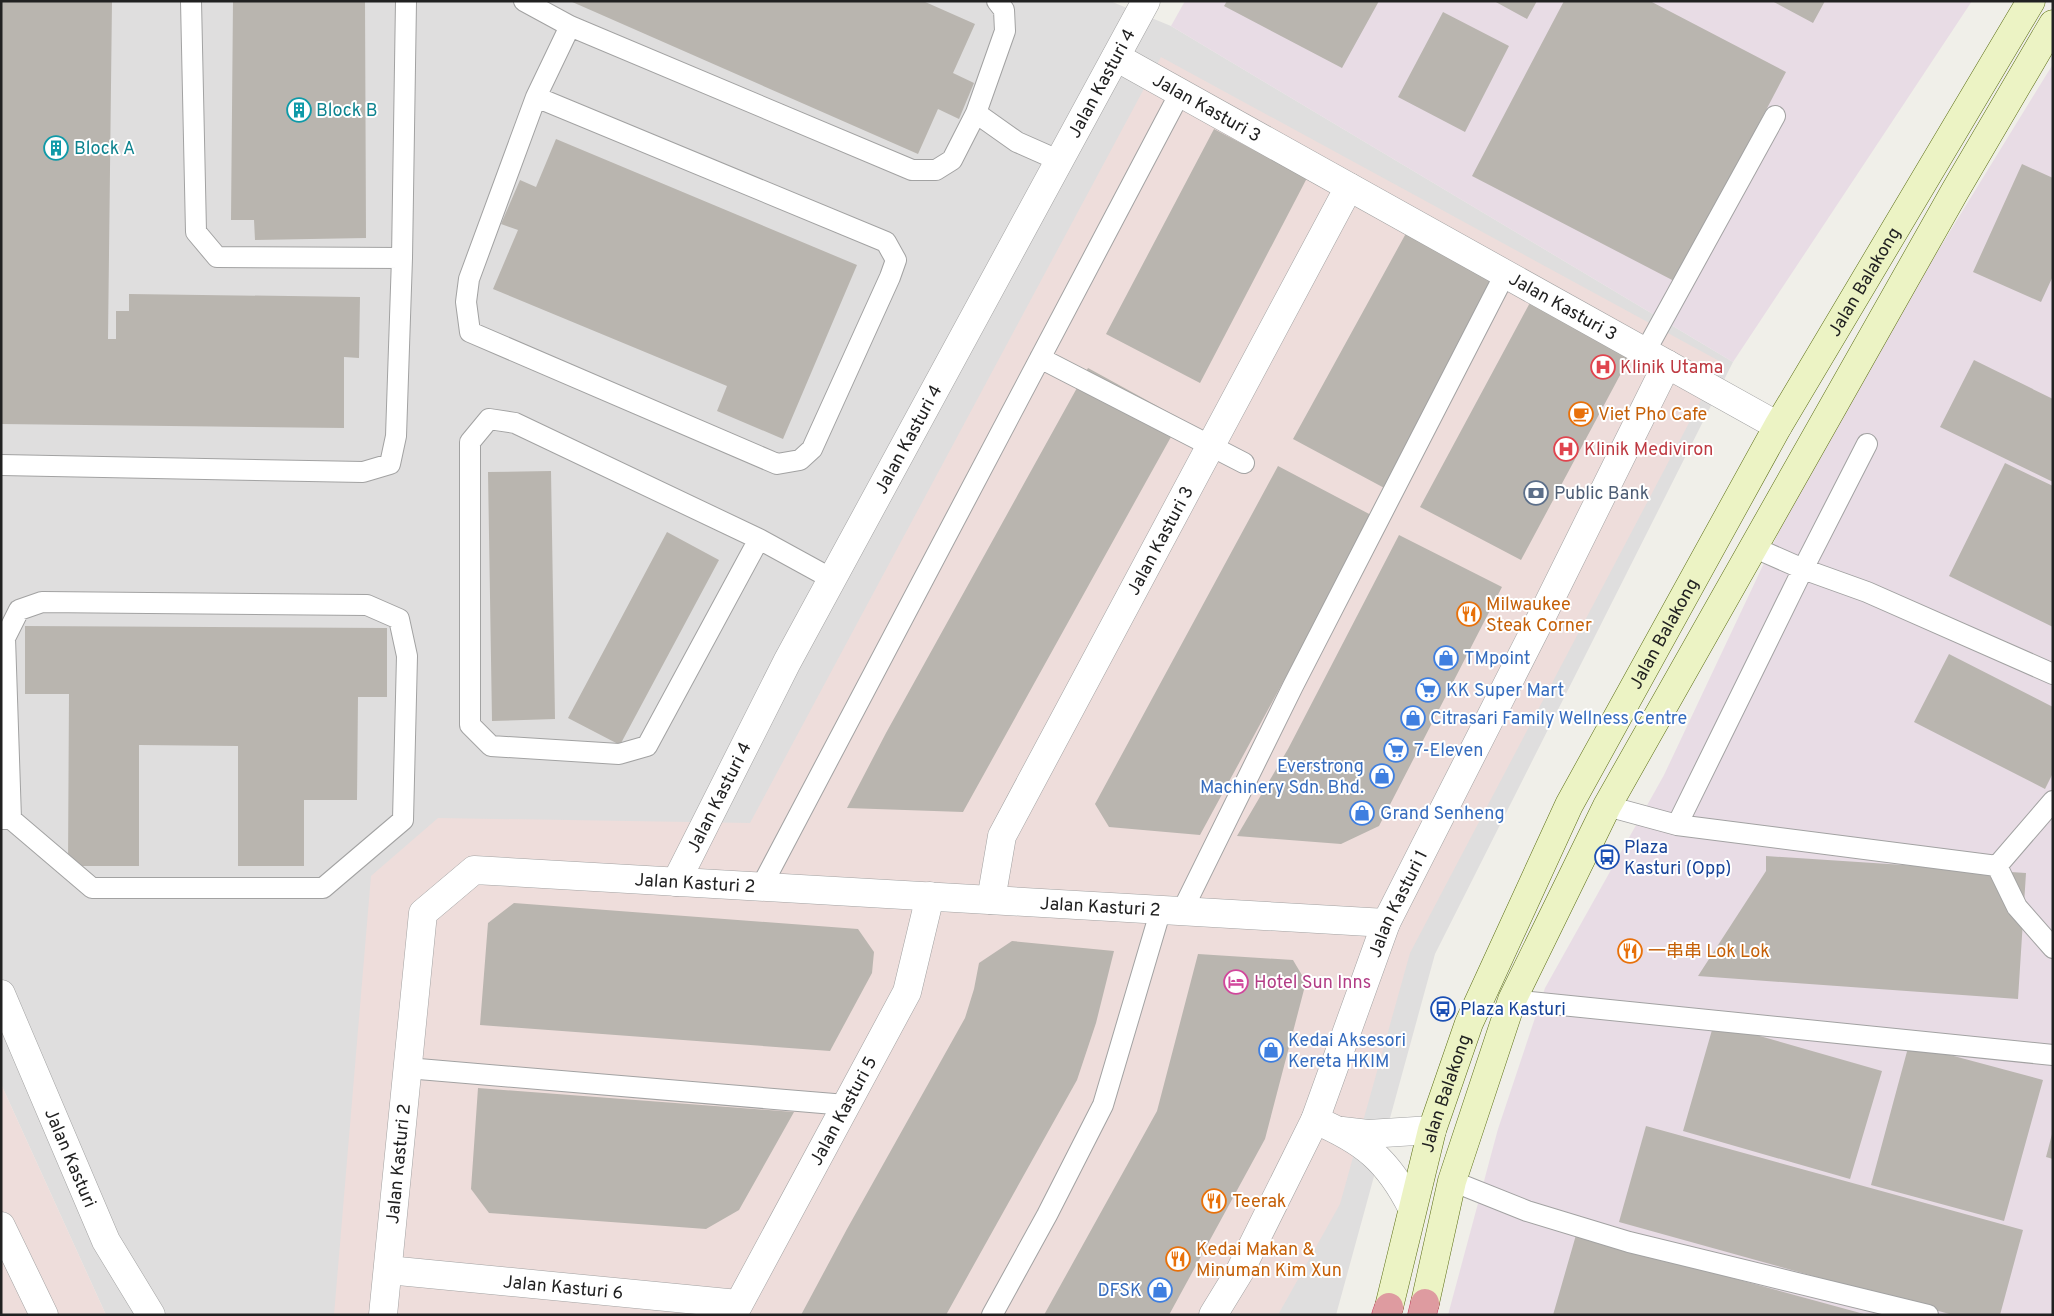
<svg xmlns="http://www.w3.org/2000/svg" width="2054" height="1316" viewBox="0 0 2054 1316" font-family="Overpass,'Noto Sans SC',sans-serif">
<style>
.residential{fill:#dfdede}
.commercial{fill:#eedddb}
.industrial{fill:#e8dce5}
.building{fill:#b9b5af}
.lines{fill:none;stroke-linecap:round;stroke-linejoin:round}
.lane-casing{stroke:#a2a2a2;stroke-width:22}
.street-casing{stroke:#a2a2a2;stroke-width:29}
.secondary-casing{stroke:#5a6d13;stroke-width:29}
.highway-casing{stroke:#c73d5e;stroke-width:29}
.lane{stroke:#fff;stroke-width:20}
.street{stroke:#fff;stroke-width:28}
.secondary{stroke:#ecf3c4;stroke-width:28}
.highway{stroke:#de9ba0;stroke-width:28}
.labels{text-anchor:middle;stroke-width:4;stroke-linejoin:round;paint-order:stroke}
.street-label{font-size:18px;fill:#212121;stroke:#fff}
.culture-label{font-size:18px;fill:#0d838f;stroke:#fff;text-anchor:start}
.health-label{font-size:18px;fill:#be3a42;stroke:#fff;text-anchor:start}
.food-label{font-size:18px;fill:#c56008;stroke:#fff;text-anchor:start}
.service-label{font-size:18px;fill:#4e5e75;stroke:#fff;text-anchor:start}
.shop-label{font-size:18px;fill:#366cbe;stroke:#fff;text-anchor:start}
.transit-label{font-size:18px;fill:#164399;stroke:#fff;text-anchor:start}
.hotel-label{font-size:18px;fill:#b23c85;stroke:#fff;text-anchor:start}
</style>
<rect width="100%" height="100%" fill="#f0efe9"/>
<!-- residential -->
<path class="residential" d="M1,1h1109l61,25 562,336 -298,592 -99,361h-1230l-105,-231z"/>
<!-- commercial -->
<path class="commercial" d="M1161,57l560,305 -311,591 -70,251 -62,111h-944l37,-439 67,-58 312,5z
M1,1084l105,231h-105z"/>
<!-- industrial -->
<path class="industrial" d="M1185,1h787l-239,361 -562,-336z
M2053,64v1251h-605l50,-186 47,-141 119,-213 160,-339z"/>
<!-- building -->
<path class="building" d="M1,1h111l-4,338h8v-28h13v-17l231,3 -1,61 -15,-1v71l-343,-4z
M233,1h132l1,237 -111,2 -1,-20h-23z
M570,1h353l52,23 -22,49 21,10 -15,36 -21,-10 -20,45z
M1227,1h152l-37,67 -118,-62z
M1494,1h43l-10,18z
M1564,1h86l136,71 -110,210 -204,-106z
M1772,1h53l-12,22z
M1443,12l66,34 -44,86 -67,-35z
M1214,129l93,49 -107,205 -94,-49z
M556,139l301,126 -74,174 -66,-28 10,-25 -234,-97 25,-59 -17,-6 19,-44 16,7z
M2022,164l31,14v98l-12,26 -68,-30z
M1410,226l95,53 -117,211 -95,-51z
M1533,297l100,54 -112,209 -101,-53z
M1974,360l79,39v83l-113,-55z
M1088,368l93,51 -34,61 -184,332 -116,-4 39,-75z
M2005,463l48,23v141l-104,-51z
M1278,466l95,50 -173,319 -91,-8 -14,-23z
M551,471l4,248 -63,2 -4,-249z
M667,532l52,28 -99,185 -52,-27z
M1399,535l103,52 -123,239 -38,18 -104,-8 51,-87z
M25,626l362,2v69h-29l-1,103h-53v66h-66v-120l-99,-1v121h-71l1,-172h-44z
M1949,654l104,53v66l-8,16 -131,-67z
M1766,856l260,17 -8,126 -320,-23 68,-105z
M514,903l344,26 16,23 -2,21 -42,78 -350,-26 8,-102z
M1012,941l102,10 -18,72 -19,57 -101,181 -30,54h-145l46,-86 118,-211 9,-29 5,-26z
M1198,954l95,6 13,22 -41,157 -96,176h-125l113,-204z
M1714,1023l168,48 -32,108 -167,-48z
M1909,1044l134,36 -39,141 -133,-36z
M478,1088l184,14 132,10 -55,98 -33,19 -54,-4 -163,-12 -18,-24z
M1646,1126l377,104 -23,85h-47l-334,-93z
M2052,1134h1v25l-7,-2z
M1576,1235l288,79v1h-311z"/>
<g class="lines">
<!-- lane casing -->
<g class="lane-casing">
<path id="lane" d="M191,1l5,231 21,25 185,1
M524,1l46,25 342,144h24l16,-10 24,-47 29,-82 -1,-21 -7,-9
M536,97l350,145 10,18 -6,17 -78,172 -12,11 -23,4 -307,-132 -4,-30 3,-23 67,-182 34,-71
M976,113l41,29 43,19
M1645,352l130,-236
M1040,358l204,105
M1,465l362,7 27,-8 6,-28 6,-178 4,-257
M759,539l-112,207 -28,8 -128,-8 -21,-21v-283l19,-23 26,4 244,116 73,40
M1753,547l50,22 64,23 186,82
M1607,806l70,19 320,41 20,41 36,41
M1,819h10l-6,-181 14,-28 23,-8 325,3 32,14 8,37 -4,164 -80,68h-231l-81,-69
M1677,825l126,-256 64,-125
M1997,866l56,-65
M761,887l419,-794
M1182,911l111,-225 212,-412
M1512,1000l541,55
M407,1068l439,37
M1452,1181l75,30 102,31 299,73
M992,1315l55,-100 56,-110 58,-196"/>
</g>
<!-- street casing -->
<g class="street-casing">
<g id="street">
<path id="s1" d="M1116,57l662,369"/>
<path id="s2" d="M676,882l111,-220 359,-661"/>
<path id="s3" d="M991,900l11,-64 347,-649"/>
<path id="s4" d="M1,994l105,247 45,74"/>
<path d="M1315,1120c49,21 73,40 97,88"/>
<path d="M1342,1131l26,3 64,-4"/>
<path d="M1,1226l43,89"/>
<path id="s5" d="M388,1270l350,34"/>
<path id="s6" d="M383,1315l40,-402 51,-43 912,53"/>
<path id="s7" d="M733,1315l174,-323 23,-96"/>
<path id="s8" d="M1213,1315l27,-44 75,-151 71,-197 155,-305 126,-254"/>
</g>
</g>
<!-- secondary casing -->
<g class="secondary-casing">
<g id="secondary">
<path d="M1425,1303l27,-122 60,-181 95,-194 348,-615 98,-167"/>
<path id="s9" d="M1389,1307l43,-177 37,-107 100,-218 209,-379 253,-425"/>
</g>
</g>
<!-- highway casing -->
<g class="highway-casing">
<path id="highway" d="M1386,1315l3,-8
M1422,1315l3,-12"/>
</g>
<!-- lane -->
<use href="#lane" class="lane"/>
<!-- street -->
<use href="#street" class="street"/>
<!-- secondary -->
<use href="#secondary" class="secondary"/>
<!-- highway -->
<use href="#highway" class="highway"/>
</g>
<!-- icons -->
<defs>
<g id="building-ring" transform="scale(1.25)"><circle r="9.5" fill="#fff" stroke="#0f9aa8" stroke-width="1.5"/><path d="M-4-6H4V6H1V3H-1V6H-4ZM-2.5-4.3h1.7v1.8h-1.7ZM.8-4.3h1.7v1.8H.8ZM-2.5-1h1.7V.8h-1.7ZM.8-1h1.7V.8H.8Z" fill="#0f9aa8"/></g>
<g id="hospital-ring" transform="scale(1.25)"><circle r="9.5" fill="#fff" stroke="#e0444e" stroke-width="1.5"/><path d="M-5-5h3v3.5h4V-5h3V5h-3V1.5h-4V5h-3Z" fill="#e0444e"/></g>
<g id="cafe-ring" transform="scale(1.25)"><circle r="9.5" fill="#fff" stroke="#e8710a" stroke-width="1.5"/><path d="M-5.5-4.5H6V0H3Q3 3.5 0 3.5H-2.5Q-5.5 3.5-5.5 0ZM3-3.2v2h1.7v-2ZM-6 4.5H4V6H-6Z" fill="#e8710a"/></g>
<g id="bank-ring" transform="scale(1.25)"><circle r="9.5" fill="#fff" stroke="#5c6f8a" stroke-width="1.5"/><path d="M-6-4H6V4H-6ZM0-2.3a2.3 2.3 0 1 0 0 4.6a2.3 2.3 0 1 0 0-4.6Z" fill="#5c6f8a"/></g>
<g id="restaurant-ring" transform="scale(1.25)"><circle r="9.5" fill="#fff" stroke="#e8710a" stroke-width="1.5"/><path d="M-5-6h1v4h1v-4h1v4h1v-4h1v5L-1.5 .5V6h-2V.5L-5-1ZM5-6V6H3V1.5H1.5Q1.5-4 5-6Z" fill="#e8710a"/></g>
<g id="shop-ring" transform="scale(1.25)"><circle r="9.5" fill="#fff" stroke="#3f7fe0" stroke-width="1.5"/><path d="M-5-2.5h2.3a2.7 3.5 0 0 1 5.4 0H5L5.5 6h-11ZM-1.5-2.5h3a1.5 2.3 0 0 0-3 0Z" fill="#3f7fe0"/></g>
<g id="supermarket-ring" transform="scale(1.25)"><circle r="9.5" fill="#fff" stroke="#3f7fe0" stroke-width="1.5"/><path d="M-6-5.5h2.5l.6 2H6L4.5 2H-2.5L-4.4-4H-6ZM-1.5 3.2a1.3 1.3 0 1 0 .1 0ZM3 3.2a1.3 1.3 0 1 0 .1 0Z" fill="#3f7fe0"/></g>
<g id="bus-ring" transform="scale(1.25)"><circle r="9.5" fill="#fff" stroke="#1a4fb4" stroke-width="1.5"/><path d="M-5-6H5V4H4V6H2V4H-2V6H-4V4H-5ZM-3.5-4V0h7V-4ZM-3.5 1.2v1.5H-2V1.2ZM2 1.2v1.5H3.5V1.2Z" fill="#1a4fb4"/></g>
<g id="hotel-ring" transform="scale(1.25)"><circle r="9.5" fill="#fff" stroke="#d1479c" stroke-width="1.5"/><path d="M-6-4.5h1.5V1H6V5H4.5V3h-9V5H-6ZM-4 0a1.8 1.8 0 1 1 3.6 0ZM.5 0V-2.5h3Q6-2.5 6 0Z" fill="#d1479c"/></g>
</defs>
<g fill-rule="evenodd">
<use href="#building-ring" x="299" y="110"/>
<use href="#building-ring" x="56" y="148"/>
<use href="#hospital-ring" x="1603" y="367"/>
<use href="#cafe-ring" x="1581" y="414"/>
<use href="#hospital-ring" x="1566" y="449"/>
<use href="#bank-ring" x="1536" y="493"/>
<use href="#restaurant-ring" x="1469" y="614"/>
<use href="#shop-ring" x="1446" y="658"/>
<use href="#supermarket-ring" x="1428" y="690"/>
<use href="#shop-ring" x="1413" y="718"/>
<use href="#supermarket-ring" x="1396" y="750"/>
<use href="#shop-ring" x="1382" y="776"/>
<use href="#shop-ring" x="1362" y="813"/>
<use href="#bus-ring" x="1607" y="857"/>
<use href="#restaurant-ring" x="1630" y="951"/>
<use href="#hotel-ring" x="1236" y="982"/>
<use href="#bus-ring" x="1443" y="1009"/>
<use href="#shop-ring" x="1271" y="1050"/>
<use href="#restaurant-ring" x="1214" y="1201"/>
<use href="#restaurant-ring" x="1178" y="1259"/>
<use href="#shop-ring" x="1160" y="1290"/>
</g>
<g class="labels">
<!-- street labels -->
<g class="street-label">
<text dy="6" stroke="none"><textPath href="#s2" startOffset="905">Jalan Kasturi 4</textPath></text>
<text dy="6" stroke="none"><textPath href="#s1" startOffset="104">Jalan Kasturi 3</textPath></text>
<text dy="6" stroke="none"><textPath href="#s9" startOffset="1136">Jalan Balakong</textPath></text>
<text dy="6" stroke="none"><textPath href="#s1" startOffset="512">Jalan Kasturi 3</textPath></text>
<text dy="6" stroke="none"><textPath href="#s2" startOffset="500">Jalan Kasturi 4</textPath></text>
<text dy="6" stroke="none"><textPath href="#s3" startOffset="400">Jalan Kasturi 3</textPath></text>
<text dy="6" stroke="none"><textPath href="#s9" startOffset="731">Jalan Balakong</textPath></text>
<text dy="6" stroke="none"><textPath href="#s2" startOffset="95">Jalan Kasturi 4</textPath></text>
<text dy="6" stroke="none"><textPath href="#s6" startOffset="692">Jalan Kasturi 2</textPath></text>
<text dy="6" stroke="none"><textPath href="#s8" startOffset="452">Jalan Kasturi 1</textPath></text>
<text dy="6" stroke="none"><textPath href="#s6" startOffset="1098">Jalan Kasturi 2</textPath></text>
<text dy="6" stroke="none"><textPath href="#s9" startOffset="221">Jalan Balakong</textPath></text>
<text dy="6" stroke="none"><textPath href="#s7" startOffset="232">Jalan Kasturi 5</textPath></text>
<text dy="6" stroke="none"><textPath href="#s4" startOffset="178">Jalan Kasturi</textPath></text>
<text dy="6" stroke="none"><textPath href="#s6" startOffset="152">Jalan Kasturi 2</textPath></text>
<text dy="6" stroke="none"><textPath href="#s5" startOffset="176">Jalan Kasturi 6</textPath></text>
</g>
<!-- culture labels -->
<g class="culture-label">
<text x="316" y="116">Block B</text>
<text x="74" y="154">Block A</text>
</g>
<!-- health labels -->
<g class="health-label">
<text x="1620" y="373">Klinik Utama</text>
<text x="1584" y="455">Klinik Mediviron</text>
</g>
<!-- food labels -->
<g class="food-label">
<text x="1598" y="420">Viet Pho Cafe</text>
<text x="1486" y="610">Milwaukee<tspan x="1486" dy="21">Steak Corner</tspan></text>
<text x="1648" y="957">一串串 Lok Lok</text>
<text x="1232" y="1207">Teerak</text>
<text x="1196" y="1255">Kedai Makan &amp;<tspan x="1196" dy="21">Minuman Kim Xun</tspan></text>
</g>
<!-- service labels -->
<g class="service-label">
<text x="1554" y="499">Public Bank</text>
</g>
<!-- shop labels -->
<g class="shop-label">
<text x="1464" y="664">TMpoint</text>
<text x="1446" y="696">KK Super Mart</text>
<text x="1430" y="724">Citrasari Family Wellness Centre</text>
<text x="1414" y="756">7-Eleven</text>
<text x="1364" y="772" text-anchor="end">Everstrong<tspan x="1364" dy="21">Machinery Sdn. Bhd.</tspan></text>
<text x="1380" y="819">Grand Senheng</text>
<text x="1288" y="1046">Kedai Aksesori<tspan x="1288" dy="21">Kereta HKIM</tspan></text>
<text x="1142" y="1296" text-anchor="end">DFSK</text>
</g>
<!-- transit labels -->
<g class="transit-label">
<text x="1624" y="853">Plaza<tspan x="1624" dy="21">Kasturi (Opp)</tspan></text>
<text x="1460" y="1015">Plaza Kasturi</text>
</g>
<!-- hotel labels -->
<g class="hotel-label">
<text x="1254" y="988">Hotel Sun Inns</text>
</g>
</g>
<!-- border -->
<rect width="2054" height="1316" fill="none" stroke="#212121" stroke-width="5"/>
</svg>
